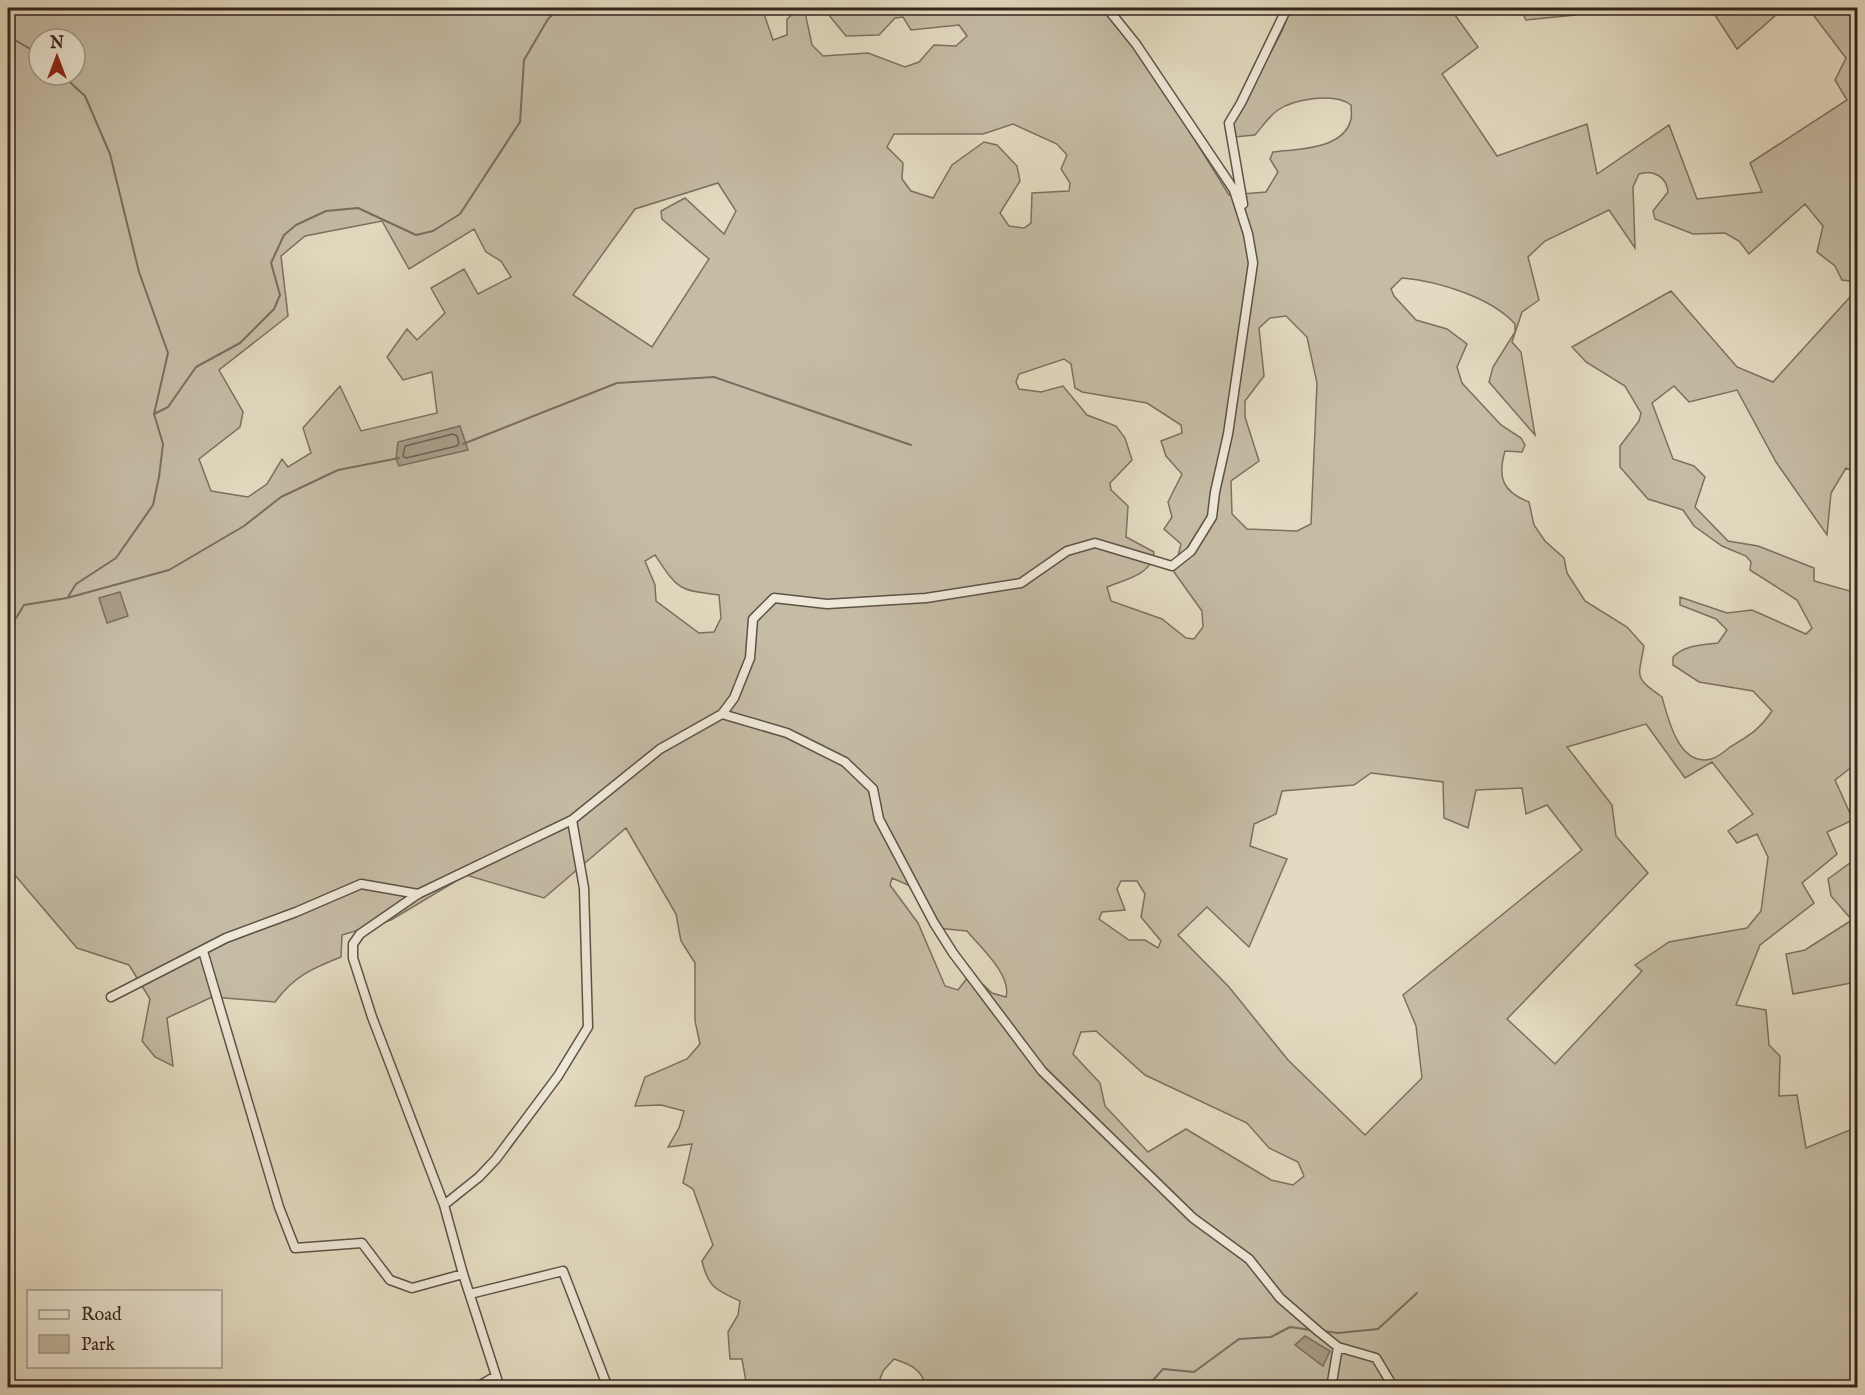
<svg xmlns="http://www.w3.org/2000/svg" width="1865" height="1395" viewBox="0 0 1865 1395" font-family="'IM FELL English',serif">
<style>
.green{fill:#c5bca5;stroke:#7c7061;stroke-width:1.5;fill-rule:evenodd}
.water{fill:#a89d89;stroke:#7a6d5e;stroke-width:1.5}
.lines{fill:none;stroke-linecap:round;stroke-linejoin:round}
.shore{stroke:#6e6053;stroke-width:1.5}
.stream{stroke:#7a6d5e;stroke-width:2}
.street-casing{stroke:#605246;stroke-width:11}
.street{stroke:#ede8d7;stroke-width:8}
</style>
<rect width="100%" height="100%" fill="#e3dbc1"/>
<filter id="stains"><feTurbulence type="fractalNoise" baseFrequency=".00333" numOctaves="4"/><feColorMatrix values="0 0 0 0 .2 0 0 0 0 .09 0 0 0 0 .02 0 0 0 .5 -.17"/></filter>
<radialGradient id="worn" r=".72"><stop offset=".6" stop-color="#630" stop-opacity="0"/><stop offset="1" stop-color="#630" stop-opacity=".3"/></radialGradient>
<!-- green -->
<path class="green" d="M8,8h754l11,32 14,-5v-16l6,-5 12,-2 7,33 11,11 45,-3 37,14 14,-5 15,-17 22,1 11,-10 -8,-11 -48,5 -8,-13 -8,1 -16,17 -33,1 -23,-28h282l34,42 90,145 37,-3 12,-20 -8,-13 3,-7c24,-3 71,-2 78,-33 1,-4 0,-10 0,-14 -16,-13 -57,-6 -73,5 -9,6 -16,17 -23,25l-21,2 -2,-12 50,-94 9,-23h159l28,39 -36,27 55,82 90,-32 10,50 72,-49 28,74 65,-7 -12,-29 97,-63 -12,-20 11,-22 -38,-50h49l1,266 -8,7 -8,-1 -7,-14 -18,-14 6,-26 -18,-22 -56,50 -10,-13 -14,-8 -32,1 -38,-15 -2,-8 15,-19c-1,-15 -15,-23 -29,-18l-6,13 2,61 -26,-38 -64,31 -17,16 11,43 -17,12 -10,30 9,10 14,83 -46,-53 4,-15 22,-35v-8c-24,-27 -78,-43 -113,-46l-11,11 3,7 22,24 31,9 20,15 -10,23 5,16 39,42 20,13 4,7 -3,7 -17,-1c-8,27 -2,41 24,51l5,23 11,16 19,17 3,15 18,28 42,26 17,19c-6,33 -10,31 18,51 6,22 17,70 49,62 6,-1 14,-8 19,-12 20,-12 29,-17 42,-36l-19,-20 -54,-9 -26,-17v-8c12,-12 28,-12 45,-14l9,-13 -11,-11 -36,-14v-8l47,16 25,-3 54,24 6,-6 -15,-28 -47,-30 1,-8 -5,-6 -24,-10 -28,-20 -11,-16 -35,-11 -28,-32v-21l19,-25 2,-8 -16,-27 -39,-24 -14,-15 99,-56 66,76 36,15 77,-85 7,5v171l-11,-5 -15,25 -4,42 -51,-73 -39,-72 -48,12 -15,-16 -22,17 21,56 21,7 11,11 -10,30 33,34 30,5 56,22v13l43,12v170l-22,17 18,40 -26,12 10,22 -35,29 12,20 -54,42 -24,60 30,5 3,35 11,11 -1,40 18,-1 9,53 51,-21v260l-930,1c-6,-19 -15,-23 -33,-29l-11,12 -6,16h-130l-5,-28h-12l-2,-27 10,-17 2,-14c-24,-11 -32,-14 -38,-40l11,-16 -20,-56 -10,-6 9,-39 -24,3 11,-19 5,-17 -23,-6 -26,1 10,-29 42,-18 13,-15 -5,-23v-58l-14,-22 -5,-27 -50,-86 -82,70 -78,-23 -75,45 -49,15 -1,22c-28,11 -47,19 -66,45l-63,-5 -45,21 6,48 -18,-9 -13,-16 8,-42 -21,-34 -52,-17 -69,-81zM39,39h36v36h-36zM1013,124l44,20 10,11 -6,14 9,14 -1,8 -37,2 -1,30 -7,5 -15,-2 -9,-13 20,-32 -3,-15 -20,-21 -13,-3 -32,23 -19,33 -22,-7 -9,-12 1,-16 -16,-16 7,-13h89zM718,183l18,28 -12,23 -39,-36 -24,13 1,8 47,40 -57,88 -79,-52 62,-86zM382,221l27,48 65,-40 12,23 15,9 10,16 -33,17 -14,-25 -33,19 14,25 -28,27 -10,-11 -20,28 16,23 29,-8 5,41 -76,18 -21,-45 -37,42 8,25 -23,14 -6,-8 -15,25 -19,13 -37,-6 -12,-32 41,-32 3,-15 -24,-42 69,-54 -7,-60 24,-20zM1286,316l21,21 10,46 -6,141 -14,7 -50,-2 -15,-15 -1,-33 28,-20 -14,-44v-16l19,-25 -5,-48 11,-10zM1064,359l7,5 4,24 7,4 65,11 34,22 1,8 -21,8 5,15 16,18 -14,28 4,15 -8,12 17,15 -7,28 28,39 1,16 -9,12 -8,-1 -24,-19 -51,-18 -4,-14c19,-8 45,-12 47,-35l-28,-15 2,-31 -17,-16 -1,-7 22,-23 -7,-22 -9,-12 -29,-11 -24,-29 -22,6 -22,-3 -3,-7 3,-8zM655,555c23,34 22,35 64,40l2,23 -7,14 -15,1 -43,-32 -1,-16 -10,-24zM1646,724l39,54 27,-16 41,52 -25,17 9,12 20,-9 11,23 -7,54 -14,17 -78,14 -34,23 7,6 -87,93 -48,-45 141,-146 -32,-37 -4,-31 -45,-58zM1371,773l72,9 1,36 24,10 8,-38 46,-2 4,26 21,-9 35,45 -179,145 13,31 6,52 -57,57 -77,-75 -59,-73 -51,-52 29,-28 42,40 38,-88 -37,-13 4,-22 22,-10 6,-23 72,-6zM892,878l21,9 23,41 31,3c13,16 45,44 39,66l-14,-4 -17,-16h-7l-10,13 -13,-4 -27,-63 -28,-38zM1121,881h16l8,13 -4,23 20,24 -3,7 -13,-8h-16l-30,-21 3,-7 23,-2 -8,-21zM1096,1031l49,44 102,48 22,25 29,14 6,14 -11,9 -22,-5 -85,-51 -38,23 -43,-46 -5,-23 -27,-29 8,-22z
M1520,8h55v7l-49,5z
M1714,8h70l-47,41 -26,-40z
M1850,863l7,8v111l-64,12 -7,-40 19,-4 47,-30 -21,-24 -3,-17z"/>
<!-- water -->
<path class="water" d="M460,426l8,24 -69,16 -3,-7 2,-17z
M120,592l8,24 -21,7 -8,-25z
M1305,1336l25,15 -7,15 -28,-21z"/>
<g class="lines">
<!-- shore -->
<path class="shore" d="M453,434l4,2 2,7 -2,3 -51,12 -3,-2 2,-10z"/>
<!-- stream -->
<path class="stream" d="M8,36l31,18
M62,75l23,21 25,58 29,118 29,81 -14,61 9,30 -4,33 -6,28 -37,53 -40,26 -8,13
M154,414l14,-7 28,-40 44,-24 34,-34 6,-14 -9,-32 13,-28 12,-10 30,-14 32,-3 58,27 17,-4 27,-17 60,-92 4,-62 24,-41 12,-11
M463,444l154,-61 97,-6 197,68
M8,631l16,-26 43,-7 102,-28 75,-44 37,-29 57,-27 61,-12
M1323,1331l15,2 40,-4 39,-36
M1043,1388l50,-5 28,5
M1146,1388l17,-19 31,3 45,-33 32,-2 19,-10 21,3"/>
<!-- street casing -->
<g class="street-casing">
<path id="street" d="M1243,204l-14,-81 12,-20 46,-95
M722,714l65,19 58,29 28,27 6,30 55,104 19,30 89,118 151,147 56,41 31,39 38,33 20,16 38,11 18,30
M203,951l76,256 16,41 67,-5 28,37 22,8 51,-14
M111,997l115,-59 70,-26 65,-28 57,10
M444,1205l35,-28 17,-18 62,-83 30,-49 -4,-139 -12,-68
M470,1294l93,-23 45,117
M475,1388l21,-12
M500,1388l-37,-114 -19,-69 -72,-188 -19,-59v-14l7,-10 58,-40 154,-74 88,-71 62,-35 12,-16 16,-40 3,-39 21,-21 53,6 99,-6 95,-15 46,-32 28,-8 77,23 19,-15 21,-34 3,-25 13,-58 25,-171 -5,-29 -14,-44 -98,-146 -29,-36
M1331,1388l7,-41"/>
</g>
<!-- street -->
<use href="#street" class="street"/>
</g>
<!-- margin -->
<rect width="1865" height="1395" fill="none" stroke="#e3dbc1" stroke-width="30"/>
<rect x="9" y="9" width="1847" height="1377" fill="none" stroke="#34241d" stroke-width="3"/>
<rect x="15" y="15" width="1835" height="1365" fill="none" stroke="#34241d" stroke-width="1.5"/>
<!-- legend -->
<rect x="27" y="1290" width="195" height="78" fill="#ede8d7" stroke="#a39a8d" stroke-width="1.5"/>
<rect x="39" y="1310" width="30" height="9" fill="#ede8d7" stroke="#a39a8d" stroke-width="1.5"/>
<text x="81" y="1320" font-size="18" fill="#34241d">Road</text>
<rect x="39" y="1335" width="30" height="18" fill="#c5bca5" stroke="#a39a8d" stroke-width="1.5"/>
<text x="81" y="1350" font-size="18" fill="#34241d">Park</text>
<!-- north arrow -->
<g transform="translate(57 57)"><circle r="28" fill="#ede8d7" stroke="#a39a8d" stroke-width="1.5"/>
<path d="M0-4.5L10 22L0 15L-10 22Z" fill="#8f2418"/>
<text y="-9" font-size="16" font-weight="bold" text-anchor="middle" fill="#34241d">N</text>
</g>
<rect width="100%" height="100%" filter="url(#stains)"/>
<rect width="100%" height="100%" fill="url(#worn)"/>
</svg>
